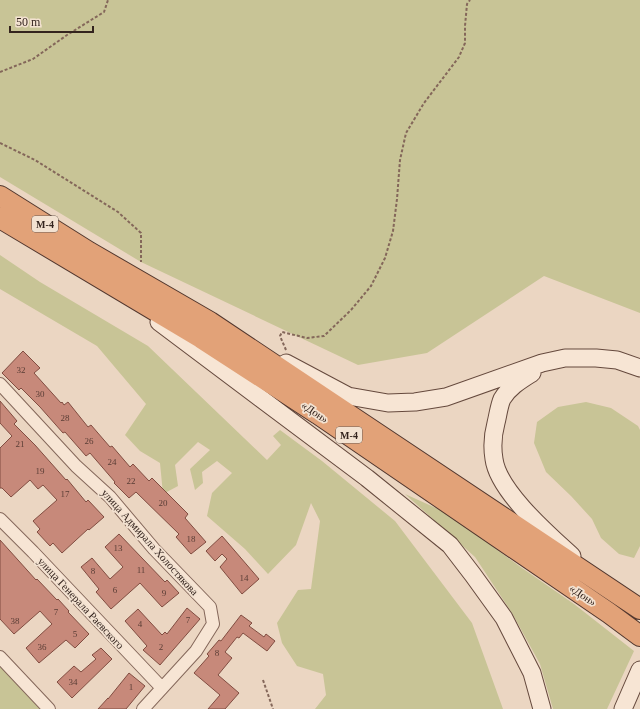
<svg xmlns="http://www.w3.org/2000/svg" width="640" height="709" viewBox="0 0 640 709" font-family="'Times New Roman',serif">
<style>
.green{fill:#c8c496}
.building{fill:#c7897a;stroke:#814d41}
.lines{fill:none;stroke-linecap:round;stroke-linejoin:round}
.minor-casing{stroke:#84675a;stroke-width:14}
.secondary-casing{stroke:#65493d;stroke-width:19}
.trunk-casing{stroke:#52372e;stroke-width:22}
.path{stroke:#84675a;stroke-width:2;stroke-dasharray:3 2;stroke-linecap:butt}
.minor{stroke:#f7e5d4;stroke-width:12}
.secondary{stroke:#f7e5d4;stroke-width:17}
.trunk{stroke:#e2a278;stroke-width:20}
.labels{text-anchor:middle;stroke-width:3.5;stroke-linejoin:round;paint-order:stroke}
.number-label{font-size:9px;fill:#593d35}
.shield{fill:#f3e2d1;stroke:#6d5d54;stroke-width:1}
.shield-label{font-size:10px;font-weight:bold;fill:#34241e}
.street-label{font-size:11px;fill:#34241e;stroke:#f3e2d1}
</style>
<rect width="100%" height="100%" fill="#ebd6c2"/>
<!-- green -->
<path class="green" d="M0,0h640v313l-96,-37 -117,77 -69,12 -217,-103 -141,-85z
M0,255l40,27 108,64 119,114 14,-15 -8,-9 7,-6 42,31 73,60 77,102 31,86h-188l11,-14 -3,-21 -26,-8 -15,-23 -5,-20 21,-33 13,-1 9,-68 -9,-18 -15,42 -28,29 -23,-25 -38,-33 5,-23 20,-20 -15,-12 -15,11 1,11 -8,7 -5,-21 20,-19 -12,-8 -23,23 3,21 -15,8 -3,-31 -20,-12 -15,-16 21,-31 -49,-58 -97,-57z
M586,402l25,6 27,18 2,4v116l-6,12 -15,-4 -18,-16 -9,-19 -21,-23 -25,-24 -12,-29 3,-21 21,-15z
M405,494l42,19 75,55 52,36 60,47 -27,58h-54l-13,-45 -28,-51 -37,-56z
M0,667l16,12 27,30h-43z"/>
<!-- building -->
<path class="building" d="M23,351l17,17 -6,5 27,30 1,-1 2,3 4,-3 20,25 3,-2 19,22 2,-1 18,21 3,-3 16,17 3,-3 36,36 -3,4 21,24 -15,12 -15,-17 3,-3 -43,-42 -7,6 -15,-15 1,-1 -25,-29 -4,3 -21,-24 -2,1 -23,-26 -19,-19 -2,2 -17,-17z
M0,401l17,20 -3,3 21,21 31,35 1,-1 19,23 2,-2 16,17 -15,13 -1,-1 -26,24 -9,-10 -3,3 -13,-14 3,-3 -7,-8 24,-21 -14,-15 -5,4 -8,-9 -19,17 -9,-9h-2v-40l12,-12 -12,-13z
M119,534l46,48 2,-2 12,13 -17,14 -22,-24 -29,26 -15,-17 3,-3 -18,-22 11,-9 18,21 13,-12 -18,-20z
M222,536l37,43 -17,15 -22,-27 7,-8 -5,-5 -7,7 -9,-10z
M0,540l36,40 1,-1 20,21 1,-1 11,12 -1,1 21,22 -14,14 -9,-8 -27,23 -13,-15 26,-24 -12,-13 -26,23 -14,-15z
M187,608l13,11 -40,46 -17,-15 4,-4 -22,-25 13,-12 24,26 3,-3 2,2z
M241,615l11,8 -3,3 15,11 2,-3 9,7 -8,10 -24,-18 -4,5 -2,-1 -12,15 7,6 -14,17 21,18 -14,16h-17l12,-14 -26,-22 15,-17 -2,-2 12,-14 2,1z
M101,648l11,11 -40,39 -15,-16 17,-16 7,6 15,-13 -4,-4z
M129,673l16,13 -19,23h-28l10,-11v1z"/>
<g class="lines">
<!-- minor casing -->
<g class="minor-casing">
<path id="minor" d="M0,384l76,82 34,31 44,52 56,58 3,17 -17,27 -53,58
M0,519l33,33 129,136
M0,657l49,52"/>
</g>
<!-- secondary casing -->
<g class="secondary-casing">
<path id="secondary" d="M159,322l208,156 83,67 23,30 31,43 28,55 10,36
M286,363l62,33 40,7 27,-1 31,-5 96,-34 23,-5h31l21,2 23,8
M532,373c-11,7 -23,14 -30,26 -3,7 -4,16 -6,24 -3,11 -4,24 -2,36 4,32 55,76 78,97
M623,709l17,-39"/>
</g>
<!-- trunk casing -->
<g class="trunk-casing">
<path id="trunk" d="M0,196l89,56 121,70 430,287
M0,218l201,120 117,76 291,199 31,23"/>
</g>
<!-- path -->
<path class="path" d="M0,72l33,-13 34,-24 37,-23 4,-12
M0,143l35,17 83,52 23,21v29
M286,350l-6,-14 2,-4 25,6 17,-2 27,-26 20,-24 14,-28 8,-27 4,-32 3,-39 6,-27 18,-30 35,-46 6,-14v-17l2,-22 3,-4
M263,680l10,29"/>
<!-- minor -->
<use href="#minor" class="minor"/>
<!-- secondary -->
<use href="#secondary" class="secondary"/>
<!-- trunk -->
<use href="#trunk" class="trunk"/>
</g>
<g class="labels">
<!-- number labels -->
<g class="number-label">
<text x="21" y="373">32</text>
<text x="40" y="397">30</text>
<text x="65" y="421">28</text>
<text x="89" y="444">26</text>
<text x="20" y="447">21</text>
<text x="112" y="465">24</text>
<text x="40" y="474">19</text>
<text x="131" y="484">22</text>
<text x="65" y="497">17</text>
<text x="163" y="506">20</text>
<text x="191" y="542">18</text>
<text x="118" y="551">13</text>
<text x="141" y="573">11</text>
<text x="93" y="574">8</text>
<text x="244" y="581">14</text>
<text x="115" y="593">6</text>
<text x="164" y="596">9</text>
<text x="56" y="615">7</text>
<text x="188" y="623">7</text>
<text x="15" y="624">38</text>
<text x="140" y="627">4</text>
<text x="75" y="637">5</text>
<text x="42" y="650">36</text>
<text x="161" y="650">2</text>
<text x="217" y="656">8</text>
<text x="73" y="685">34</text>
<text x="131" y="690">1</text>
</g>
<!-- shield labels -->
<g class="shield">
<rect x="32" y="216" width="26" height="16" rx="3"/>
<rect x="336" y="427" width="26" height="16" rx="3"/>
</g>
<g class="shield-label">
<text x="45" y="228">М-4</text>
<text x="349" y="439">М-4</text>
</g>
<!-- street labels -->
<g class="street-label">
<text transform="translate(315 412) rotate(34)" y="4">«Дон»</text>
<text transform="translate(150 542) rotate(48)" y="4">улица Адмирала Холостякова</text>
<text transform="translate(583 595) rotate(34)" y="4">«Дон»</text>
<text transform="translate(81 603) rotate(47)" y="4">улица Генерала Раевского</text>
</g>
</g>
<!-- scale -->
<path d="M10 26v6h83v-6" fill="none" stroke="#34241e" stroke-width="2"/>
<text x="16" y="26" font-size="12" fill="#34241e" stroke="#f3e2d1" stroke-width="3" paint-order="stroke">50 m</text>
</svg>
